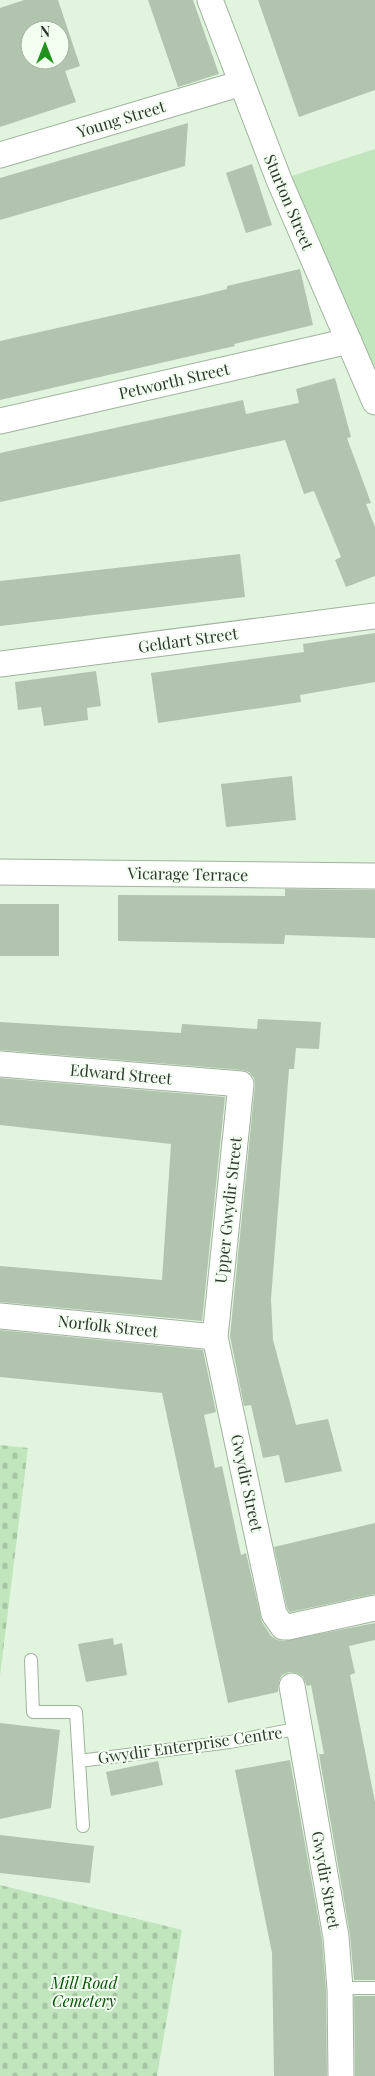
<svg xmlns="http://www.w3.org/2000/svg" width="375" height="2076" viewBox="0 0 375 2076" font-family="'Playfair Display',serif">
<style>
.cemetery{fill:url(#cemetery-stones)}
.park{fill:#c1e5bd}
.building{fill:#b0c4ae;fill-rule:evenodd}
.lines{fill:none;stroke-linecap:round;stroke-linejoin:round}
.service-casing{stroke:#9fb39d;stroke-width:14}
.minor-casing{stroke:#9fb39d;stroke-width:27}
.service{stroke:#fff;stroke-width:12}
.minor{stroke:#fff;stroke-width:25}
.labels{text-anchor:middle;stroke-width:4;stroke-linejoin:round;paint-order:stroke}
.street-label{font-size:16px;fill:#2f372f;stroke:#f3fff1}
.park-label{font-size:16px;font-style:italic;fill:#065104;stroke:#f3fff1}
</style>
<defs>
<pattern id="cemetery-stones" width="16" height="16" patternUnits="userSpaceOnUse" patternTransform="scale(1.25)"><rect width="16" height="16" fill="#c1e5bd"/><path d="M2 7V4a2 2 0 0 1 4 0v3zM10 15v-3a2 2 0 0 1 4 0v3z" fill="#a6c5a3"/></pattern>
</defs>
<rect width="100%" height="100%" fill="#e0f4de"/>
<!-- cemetery -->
<path class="cemetery" d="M0,1445l28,3 -28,228z
M0,1885l182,45 -25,146h-157z"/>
<!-- park -->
<path class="park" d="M375,149v257l-96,-226z"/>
<!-- building -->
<path class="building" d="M24,0h34l22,66 -15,5 11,31 -76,25v-119zM30,30h30v30h-30z
M148,0h45l26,74 -41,13z
M258,0h117v90l-76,27z
M188,123l-3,43 -185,54v-42z
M252,164l20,61 -26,8 -20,-60z
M300,269l13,56 -79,19 1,2 -18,4 -217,50v-59l203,-46 24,-6v-3z
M335,378l16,59 -4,1 24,65 -5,1 9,23v49l-29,11 -11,-27 6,-3 -27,-66 -10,3 -19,-54 -285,62v-49l243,-53 3,14 53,-11 -3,-14z
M240,554l5,43 -245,29v-45z
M375,633v49l-75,13 1,7 -143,21 -7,-50 153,-21 -1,-8z
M96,671l5,35 -14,2 1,12 -44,6 -3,-19 -23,3 -3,-28z
M292,776l4,44 -70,7 -5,-43z
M285,889l90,1v48l-90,-3 -1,9 -166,-3v-46l167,1z
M0,904h59v52h-59z
M258,1019l63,3 -2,27 -23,-1 -2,21h-5l-18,230 2,41 23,85 32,-6 14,52 -57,12 -6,-28 -16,3 -12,-53 -7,1 -14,-70 25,-251 -1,-7 -5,-6 -7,-2 -242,-20v-28l181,11 1,-9 75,5z
M0,1078l225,19 -23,224 -202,-19v-36l162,14 9,-136 -171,-19z
M0,1330l203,20 13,62 -12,3 11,53 7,-2 19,89 5,-2 16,69 9,14 6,4 6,1 92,-18v17l-26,6 6,27 -5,2 25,127v178h-21l-4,-45 -31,-181h5l-13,-69 -4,1 -4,-9 -6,-4 -8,-1 -7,3 -3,6 -1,11 -50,11 -66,-310 -162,-16z
M375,1523v71l-85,18 -3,-4 -13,-61z
M113,1638l1,7 8,-2 5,32 -41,7 -8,-38z
M0,1723l60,7 -9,78 -51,11z
M290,1760l32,179 4,50 1,87h-53l-2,-123 -37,-183z
M158,1761l5,24 -52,11 -5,-24z
M0,1835l94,11 -4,37 -90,-10z
M354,1996h21v80h-20z"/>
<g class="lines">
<!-- service casing -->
<g class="service-casing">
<path id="service" d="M31,1660l2,52h43l7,114
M79,1761l151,-19 70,-14
M340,1988h35"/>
</g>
<!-- minor casing -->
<g class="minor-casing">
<path id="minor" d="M210,0l69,180 96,222
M0,155l242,-72
M0,421l349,-80
M0,664l375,-48
M0,872l375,4
M0,1064l241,20 -26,253 59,277 9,13h5l87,-19
M0,1316l215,21
M292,1686l44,251 4,51 1,88"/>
</g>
<!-- service -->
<use href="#service" class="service"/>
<!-- minor -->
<use href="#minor" class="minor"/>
</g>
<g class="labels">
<!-- street labels -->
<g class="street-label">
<text transform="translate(121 119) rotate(-17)" y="6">Young Street</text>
<text transform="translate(289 202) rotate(67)" y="6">Sturton Street</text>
<text transform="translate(174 381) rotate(-13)" y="6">Petworth Street</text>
<text transform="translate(188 640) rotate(-8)" y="6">Geldart Street</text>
<text transform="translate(188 874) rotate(1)" y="6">Vicarage Terrace</text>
<text transform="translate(121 1074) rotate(5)" y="6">Edward Street</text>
<text transform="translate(228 1210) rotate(-84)" y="6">Upper Gwydir Street</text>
<text transform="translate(108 1326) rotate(6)" y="6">Norfolk Street</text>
<text transform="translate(247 1483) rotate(78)" y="6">Gwydir Street</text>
<text transform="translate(190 1745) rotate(-8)" y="6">Gwydir Enterprise Centre</text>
<text transform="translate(326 1880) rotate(80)" y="6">Gwydir Street</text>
</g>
<!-- park labels -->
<g class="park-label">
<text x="84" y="1989">Mill Road<tspan x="84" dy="18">Cemetery</tspan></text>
</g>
</g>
<!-- north arrow -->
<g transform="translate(45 45)"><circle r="24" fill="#f3fff1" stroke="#a5afa3"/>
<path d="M0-4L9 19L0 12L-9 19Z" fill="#22921d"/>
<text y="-8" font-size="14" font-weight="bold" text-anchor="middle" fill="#2f372f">N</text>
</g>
</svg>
